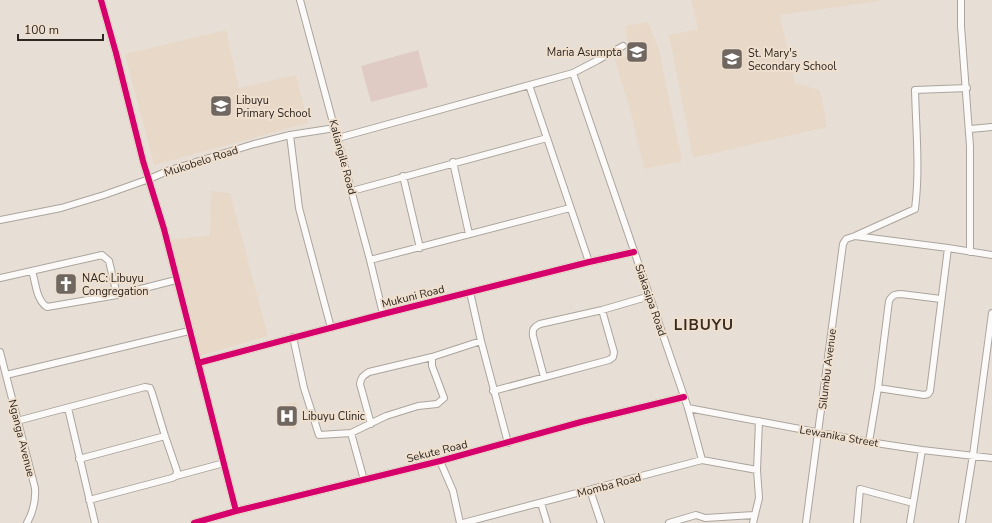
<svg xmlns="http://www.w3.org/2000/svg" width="992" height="523" viewBox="0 0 992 523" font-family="'Nunito Sans',sans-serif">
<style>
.built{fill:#e8d8c8}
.pitch{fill:#dfcbc4}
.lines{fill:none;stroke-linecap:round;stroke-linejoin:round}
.street-casing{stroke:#aaa49d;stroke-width:8}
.street{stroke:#fbfaf9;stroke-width:6}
.cycleway-casing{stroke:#efdfce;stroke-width:8}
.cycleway{stroke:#d6006c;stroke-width:6}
.labels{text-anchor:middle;stroke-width:4;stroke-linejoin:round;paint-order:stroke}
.poi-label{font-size:11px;fill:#2e2721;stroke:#efdfce;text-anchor:start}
.street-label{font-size:11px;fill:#2e2721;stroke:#efdfce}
.district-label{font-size:15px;font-weight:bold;letter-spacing:1px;fill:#382b1e;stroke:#efdfce}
</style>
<rect width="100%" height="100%" fill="#e7dfd6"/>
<!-- built -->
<path class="built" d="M691,0h187l1,1 -99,14 15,68 25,7 7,37 -134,31 -24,-123 29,-6z
M648,22l11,28 23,111 -38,8 -12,-52 -17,-57 14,-5 -4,-29z
M226,30l13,58 57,-13 12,48 -154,42 -29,-111z
M211,191l19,2 38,143 -68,20 -29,-116 39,-5z
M297,402l1,7 -5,1 4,19 -8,1 -2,-8 -6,1 -3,-17z"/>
<!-- pitch -->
<path class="pitch" d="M418,50l10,37 -57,15 -10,-36z"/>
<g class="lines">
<!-- street casing -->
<g class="street-casing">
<path id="street" d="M101,0l15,53 27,108 21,68 72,282
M300,0l70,260 13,54
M961,0v26l9,120v106
M573,73l115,335 14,52
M529,85l60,177
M970,129l22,-2
M290,135l9,73 32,120
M338,138l235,-65 25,-13 25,-14
M453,162l16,72
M403,176l17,72
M352,191l195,-53
M0,220l61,-12 43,-13 45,-16 21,-9 84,-26 36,-9 45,-7
M855,236l60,-27c5,-39 1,-80 0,-119l52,-2
M370,260l200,-52
M32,271c4,12 4,29 15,36l70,-12 59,-15
M0,278l102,-23 7,6 8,34
M470,292l11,49 27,102
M293,337l11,51 15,47 32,-2 35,-17 32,-10 19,-2 7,-6 -12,-32v-9
M0,352l35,136c1,12 -2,24 -8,35
M198,363l185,-49 206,-52 45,-10
M6,375l183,-44
M544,377l-11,-41c-1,-7 1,-9 7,-12l62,-14 48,-14
M878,388l11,-87c3,-6 6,-7 12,-7l40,5
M493,391l116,-31 4,-3 1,-5 -12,-42
M68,408l27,115
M688,408l181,34 53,8 70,8
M17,421l128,-34 5,1 2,5 13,43 12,35 -1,5 -4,2 -83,22
M371,424l-11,-40c1,-7 3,-8 9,-12l63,-15 49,-16
M351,433l13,47
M869,442l9,-54 46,7 4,-1 2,-3 18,-143
M79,459l86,-23
M440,461l13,30 7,32
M176,476l48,-13
M590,490l11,33
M541,503l6,20
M194,523l42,-12 204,-50 141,-39 103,-25
M463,523l239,-63 55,10
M669,523l27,-8 9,3 49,-3
M753,523l6,-25 -2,-28 2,-49
M806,523l37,-279 3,-5 9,-3 93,12 44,7
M857,523l3,-34 53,14
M910,523l12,-73
M962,523l11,-68 19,-142"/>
</g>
<!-- street -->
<use href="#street" class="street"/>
<!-- cycleway casing -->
<g class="cycleway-casing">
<path id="cycleway" d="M101,0l15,53 27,108 21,68 72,282
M198,363l185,-49 206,-52 45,-10
M194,523l42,-12 204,-50 141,-39 103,-25"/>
</g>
<!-- cycleway -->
<use href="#cycleway" class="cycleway"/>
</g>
<!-- icons -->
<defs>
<g id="school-square" transform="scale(1.15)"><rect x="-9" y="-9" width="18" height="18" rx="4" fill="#6f6760" stroke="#efdfce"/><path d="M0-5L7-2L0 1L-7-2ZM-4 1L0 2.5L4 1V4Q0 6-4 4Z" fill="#fff"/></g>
<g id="church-square" transform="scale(1.15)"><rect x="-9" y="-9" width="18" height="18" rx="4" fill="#6f6760" stroke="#efdfce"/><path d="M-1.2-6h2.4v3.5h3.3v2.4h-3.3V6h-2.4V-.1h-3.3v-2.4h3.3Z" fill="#fff"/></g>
<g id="hospital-square" transform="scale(1.15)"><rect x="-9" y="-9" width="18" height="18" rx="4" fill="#6f6760" stroke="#efdfce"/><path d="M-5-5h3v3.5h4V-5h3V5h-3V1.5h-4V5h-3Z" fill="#fff"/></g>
</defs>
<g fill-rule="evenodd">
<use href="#school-square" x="637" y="52"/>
<use href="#school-square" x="732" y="59"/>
<use href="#school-square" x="221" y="106"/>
<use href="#church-square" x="66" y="284"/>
<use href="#hospital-square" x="287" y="416"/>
</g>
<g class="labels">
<!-- poi labels -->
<g class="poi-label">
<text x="622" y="56" text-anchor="end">Maria Asumpta</text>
<text x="748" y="57">St. Mary's<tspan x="748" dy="13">Secondary School</tspan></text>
<text x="236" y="104">Libuyu<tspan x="236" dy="13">Primary School</tspan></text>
<text x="82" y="282">NAC: Libuyu<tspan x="82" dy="13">Congregation</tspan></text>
<text x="302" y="420">Libuyu Clinic</text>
</g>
<!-- street labels -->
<g class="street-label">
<text transform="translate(343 157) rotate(75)" y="4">Kaliangile Road</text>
<text transform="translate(201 161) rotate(-18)" y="4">Mukobelo Road</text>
<text transform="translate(413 296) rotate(-14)" y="4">Mukuni Road</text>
<text transform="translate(651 300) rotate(71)" y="4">Siakasipa Road</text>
<text transform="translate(827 369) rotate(-83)" y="4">Silumbu Avenue</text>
<text transform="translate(839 436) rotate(10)" y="4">Lewanika Street</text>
<text transform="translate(22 438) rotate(76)" y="4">Nganga Avenue</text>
<text transform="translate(437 451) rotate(-14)" y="4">Sekute Road</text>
<text transform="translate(609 485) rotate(-15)" y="4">Momba Road</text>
</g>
<!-- district labels -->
<g class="district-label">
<text x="704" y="330">LIBUYU</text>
</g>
</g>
<!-- scale -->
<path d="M18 34v6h85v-6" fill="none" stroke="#2e2721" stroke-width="2"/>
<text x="24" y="34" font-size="12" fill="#2e2721" stroke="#efdfce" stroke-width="3" paint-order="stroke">100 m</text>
</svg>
